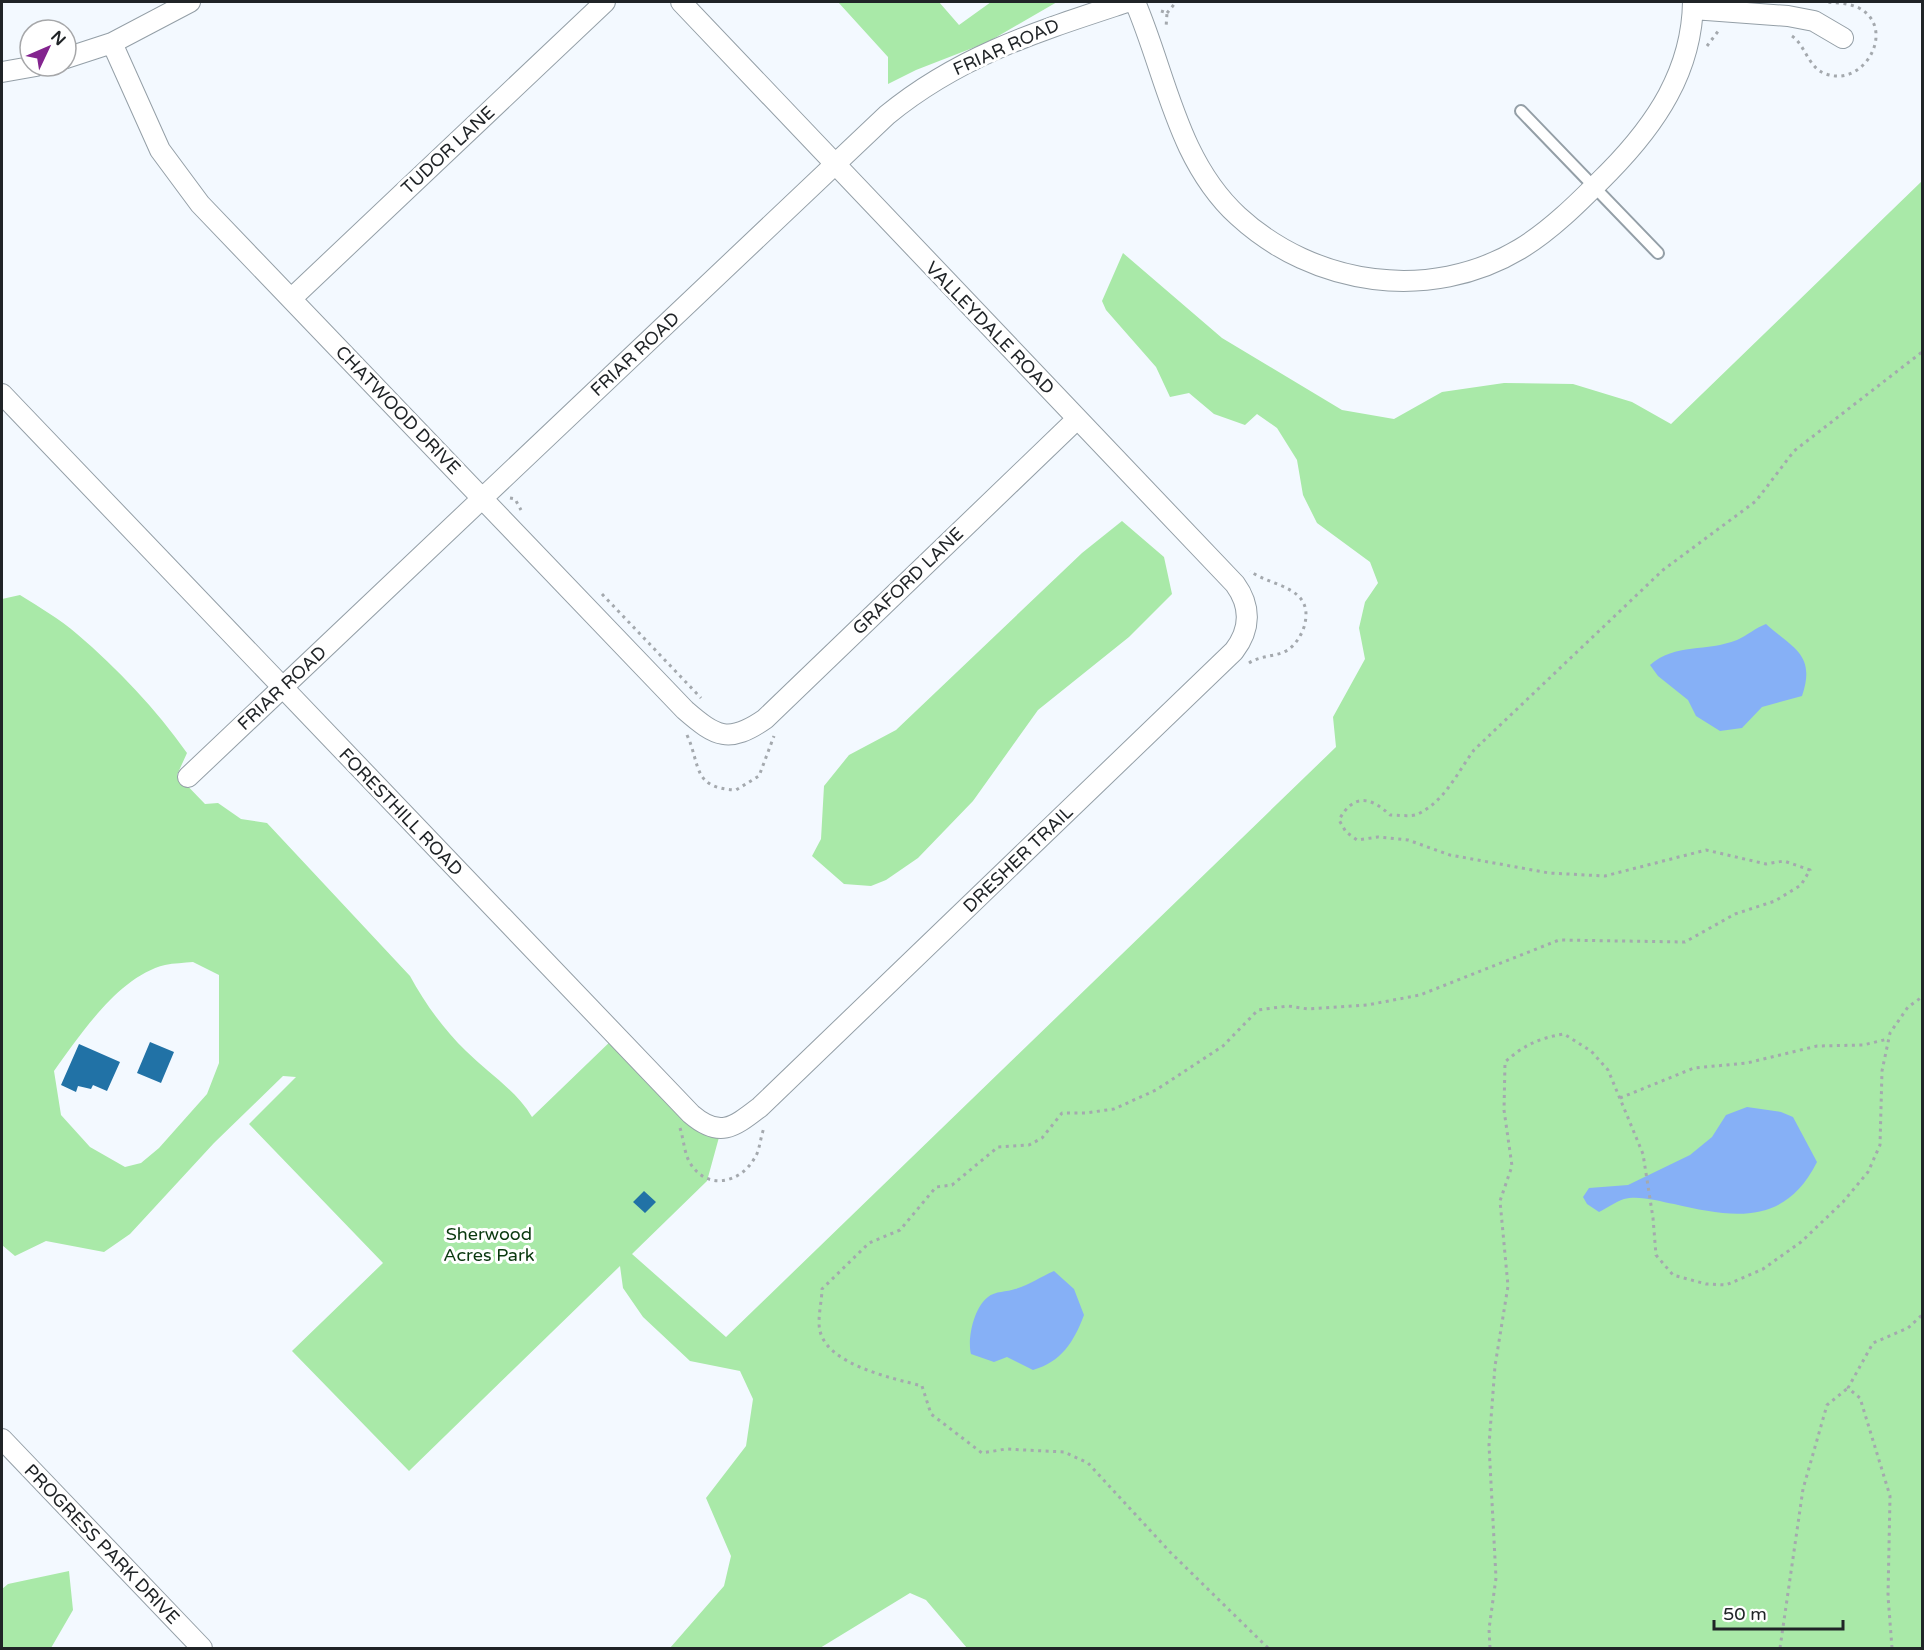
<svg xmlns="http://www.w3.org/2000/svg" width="1924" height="1650" viewBox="0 0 1924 1650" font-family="'Varela Round',sans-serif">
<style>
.green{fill:#a9e9a8;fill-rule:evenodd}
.water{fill:#86b0f6}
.building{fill:#2172a6}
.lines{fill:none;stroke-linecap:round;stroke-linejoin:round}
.service-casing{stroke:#949fa7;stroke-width:14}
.minor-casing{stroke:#949fa7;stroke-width:22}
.path{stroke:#a4a9ae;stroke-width:3;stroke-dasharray:3 4.5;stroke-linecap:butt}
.service{stroke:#fff;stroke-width:10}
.minor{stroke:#fff;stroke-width:20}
.labels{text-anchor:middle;stroke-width:6;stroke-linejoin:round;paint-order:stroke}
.street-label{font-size:18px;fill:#202427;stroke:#fff}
.park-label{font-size:18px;fill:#09380e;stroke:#fff}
</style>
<rect width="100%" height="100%" fill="#f3f9ff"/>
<!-- green -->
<path class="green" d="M838,2h101l20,23 32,-23h66l-69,40 -72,28 -28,14v-27z
M1922,181v1467h-955l-41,-48 -16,-7 -90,55h-150l54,-62 7,-30 -25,-58 40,-52 7,-47 -13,-28 -50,-10 -47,-44 -20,-29 -3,-22 -211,205 -117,-120 91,-88 -134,-139 47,-47 -13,-1 -69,67 -84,91 -26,18 -58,-11 -31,15 -13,-11v-646l18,-4c19,12 40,24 57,39 41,35 79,75 110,119l-10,22 28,29 13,-1 23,16 26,4 143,153c14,26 34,54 56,75 22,22 50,39 66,66l84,-81 105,94 -14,51 -75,73 94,83 610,-590 -3,-30 32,-58 -6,-31 6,-26 13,-19 -8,-21 -53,-39 -14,-28 -6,-35 -20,-32 -20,-14 -12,11 -31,-11 -25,-21 -19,4 -14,-30 -50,-57 -4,-9 21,-48 99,85 120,72 52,9 48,-27 62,-9 69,1 59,18 39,22zM193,962l26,13v88l-12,31 -48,54 -18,15 -16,4 -35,-20 -29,-32 -7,-44c26,-36 65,-95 111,-106 9,-2 19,-2 28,-3z
M1122,521l42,36 8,37 -43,43 -91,73 -65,91 -55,57 -32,22 -15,6 -27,-2 -32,-28 9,-17 3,-53 25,-31 47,-25 186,-177z
M69,1571l4,39 -22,38h-49v-59l6,-5z"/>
<!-- water -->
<path class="water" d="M1766,624c28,25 50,31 36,72l-40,11 -20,21 -22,3 -24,-15 -8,-16 -30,-24 -8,-11c25,-22 57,-13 87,-25 11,-5 18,-12 29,-16z
M1747,1107l34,5 12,5 24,45c-32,64 -83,56 -143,42 -15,-3 -36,-9 -50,-5 -9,3 -17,9 -25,13l-12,-8 -4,-7 6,-9 39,-3 62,-30 22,-18 14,-22z
M1054,1271l20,18 10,26c-10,27 -23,47 -51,55l-26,-13 -13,5 -23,-8c-4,-15 3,-47 17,-57 7,-6 19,-5 27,-8 15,-4 25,-12 39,-18z"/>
<!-- building -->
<path class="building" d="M150,1042l24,10 -13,31 -24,-10z
M79,1044l41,18 -13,29 -14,-6 -2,4 -13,-3 -2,6 -15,-7z
M644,1191l12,11 -11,11 -12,-11z"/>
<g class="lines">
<!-- service casing -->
<g class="service-casing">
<path id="service" d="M1521,111l137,142"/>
</g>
<!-- minor casing -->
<g class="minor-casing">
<path id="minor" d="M1135,2c31,72 42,158 103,214 76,70 192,87 282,33 33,-20 62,-50 89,-77 47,-48 83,-101 84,-170
M1693,9l95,7 26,5 29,17
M112,43l48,107 40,54 485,506c31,27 44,34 80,9l312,-300
M66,58l46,-15 78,-41
M2,72l34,-6
M292,298l313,-296
M2,394l689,720c29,25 43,13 69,-7l474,-456c17,-22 17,-45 1,-67l-554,-582
M188,777l699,-662c73,-60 152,-84 240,-113
M2,1439l200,209"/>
</g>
<!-- path -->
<path class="path" d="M1161,11l6,2 -1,15
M1167,13l9,-11
M1792,36c14,10 16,32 34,38 39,14 71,-46 33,-66 -10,-5 -22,-5 -32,-6
M1707,46l12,-16
M510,498l5,1 6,11
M602,594l99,104
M1249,663c12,-8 27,-6 39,-13 7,-5 13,-14 16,-23 12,-41 -33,-40 -54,-56
M687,735c14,31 5,53 49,55l23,-14 15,-40
M1620,1098l74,-30 53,-5 70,-17 46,-1 25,-6
M680,1128c4,12 4,25 10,35 17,28 50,20 64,-4 6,-8 6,-21 10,-31
M1268,1648l-98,-96 -82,-89 -24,-11 -58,-3 -24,4 -51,-39 -9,-28c-30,-8 -94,-21 -102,-55 -3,-12 2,-30 2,-42l47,-46 31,-13 36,-43 16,-2 46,-38 31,-2 13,-7 20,-25h23l29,-4 42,-19 67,-44 35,-36 30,-4 20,3 59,-4 53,-10 139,-55 126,2 50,-28 40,-13 26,-16 9,-15 -26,-9 -18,3 -60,-14 -101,26 -56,-3 -99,-18 -42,-15 -30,-3 -21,3 -11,-8 -7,-12c14,-26 31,-24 51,-5 8,0 21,2 28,-1 27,-13 39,-41 56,-64l189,-180 93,-69 38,-50 128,-99
M1490,1648l-1,-19 7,-51 -7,-133 6,-79 13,-80 -8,-85 12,-35 -8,-56 1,-48c19,-17 34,-24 59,-28l27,17 17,19 18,43 17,41 10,64 3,37 17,20 33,9 20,1 37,-16 38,-27 42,-40 25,-30 12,-27 2,-74 8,-38 18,-26 14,-10
M1780,1648l23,-159 24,-84 21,-17
M1892,1648l-4,-52 2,-100 -30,-98 -12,-10 25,-45 35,-15 14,-13"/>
<!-- service -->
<use href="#service" class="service"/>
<!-- minor -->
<use href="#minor" class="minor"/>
</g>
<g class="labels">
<!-- street labels -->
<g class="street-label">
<text transform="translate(1006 47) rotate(-24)" y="6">FRIAR ROAD</text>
<text transform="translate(448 150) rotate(-43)" y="6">TUDOR LANE</text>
<text transform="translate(990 328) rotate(46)" y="6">VALLEYDALE ROAD</text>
<text transform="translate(635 354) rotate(-43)" y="6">FRIAR ROAD</text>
<text transform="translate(398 410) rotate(46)" y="6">CHATWOOD DRIVE</text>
<text transform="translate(908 581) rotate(-44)" y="6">GRAFORD LANE</text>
<text transform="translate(282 688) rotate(-43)" y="6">FRIAR ROAD</text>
<text transform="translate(401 812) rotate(46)" y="6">FORESTHILL ROAD</text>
<text transform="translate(1018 859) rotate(-44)" y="6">DRESHER TRAIL</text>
<text transform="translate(102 1544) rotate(46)" y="6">PROGRESS PARK DRIVE</text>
</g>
<!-- park labels -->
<g class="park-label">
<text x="489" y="1240">Sherwood<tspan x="489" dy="21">Acres Park</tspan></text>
</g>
</g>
<!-- border -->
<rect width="1924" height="1650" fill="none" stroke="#202427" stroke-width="6"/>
<!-- north arrow -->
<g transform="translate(48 48) rotate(46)"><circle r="28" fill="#ffffff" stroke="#a6a7a9" stroke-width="1.5"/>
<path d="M0-4.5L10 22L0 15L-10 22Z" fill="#83248f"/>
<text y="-9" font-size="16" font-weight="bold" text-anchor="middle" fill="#202427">N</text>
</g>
<!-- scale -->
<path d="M1714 1620v9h129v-9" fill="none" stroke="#202427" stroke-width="3"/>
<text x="1723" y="1620" font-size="18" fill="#202427" stroke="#ffffff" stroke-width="4.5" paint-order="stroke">50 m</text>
</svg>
